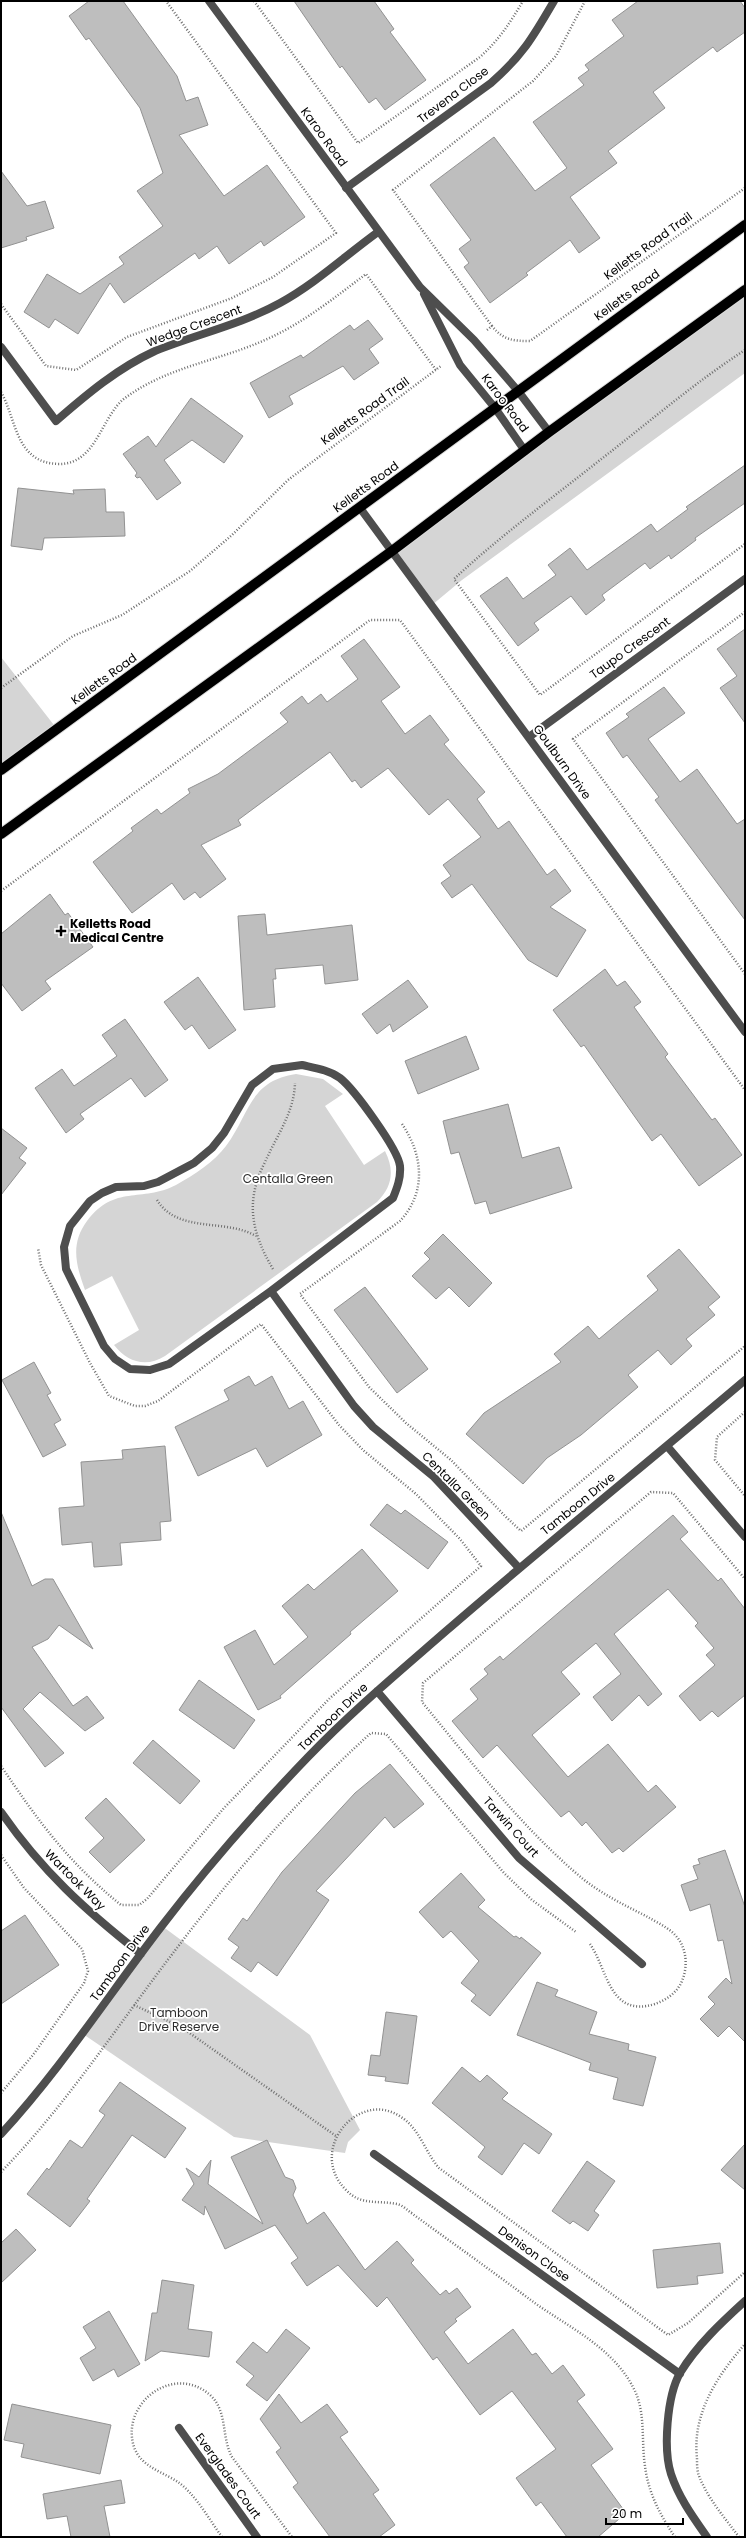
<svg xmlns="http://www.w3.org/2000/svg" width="746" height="2538" viewBox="0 0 746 2538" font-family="Poppins,sans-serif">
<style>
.green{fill:#d5d5d5}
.building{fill:#bebebe;stroke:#929292}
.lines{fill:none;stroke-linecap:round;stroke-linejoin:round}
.primary-casing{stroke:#dbdbdb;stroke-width:12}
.path{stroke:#707070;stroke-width:2.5;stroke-dasharray:1 2;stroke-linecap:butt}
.street{stroke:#4e4e4e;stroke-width:8}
.primary{stroke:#000;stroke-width:10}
.poi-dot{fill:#000;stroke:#fff;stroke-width:1.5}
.labels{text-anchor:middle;stroke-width:3.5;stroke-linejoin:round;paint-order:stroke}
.street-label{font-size:12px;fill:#000;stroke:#fff}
.poi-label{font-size:12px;font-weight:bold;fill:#000;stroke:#fff;text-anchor:start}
.park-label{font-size:12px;fill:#2c2c2c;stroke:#fff}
</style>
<rect width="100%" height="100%" fill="#fff"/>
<!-- green -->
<path class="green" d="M745,290v83l-283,207 -30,25 -40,-54z
M1,657l56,72 -56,41z
M296,1074l27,5 20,15 -18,12 39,59 21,-14c10,20 7,36 -8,51l-212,154c-19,12 -38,6 -51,-11l25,-15 -27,-54 -27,14c-9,-25 -15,-46 2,-69 28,-37 54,-18 89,-36 18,-10 38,-23 50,-39 24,-32 23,-65 70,-72z
M162,1926l148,109 50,95 -12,12 -3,11 -111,-16 -151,-103z"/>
<!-- building -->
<path class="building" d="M89,1h34l54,75 9,25 12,-4 10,28 -29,10 45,61 43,-31 38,52 -41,29 -3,-5 -32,23 -12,-18 -18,13 -4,-6 -71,50 -14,-20 -32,51 -23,-15 -6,9 -25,-16 23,-38 33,20 44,-30 -5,-7 44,-31 -26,-35 26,-18 -23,-65 -51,-70 -3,2 -17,-24z
M294,1h80l20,28 -4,3 36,48 -41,30 -9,-12 -7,5 -27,-37 -2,2z
M638,1h102l5,7v24l-28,20 -4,-5 -60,45 12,16 -57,43 9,12 -47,34 30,41 -21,15 -9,-13 -44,33 2,2 -38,28 -26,-36 5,-4 -10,-14 12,-9 -41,-55 64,-48 41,54 32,-23 -34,-46 51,-37 -6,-7 11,-8 -4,-5 39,-29 -12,-16z
M1,171l26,35 18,-5 9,27 -28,9 1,3 -26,8z
M368,320l15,19 -14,10 10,14 -25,17 -11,-14 -54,30 4,8 -24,14 -19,-35 51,-28 2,3 47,-33 4,5z
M191,398l52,38 -19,27 -32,-23 -28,20 17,23 -24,17 -17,-23 -3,1 -2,-2 2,-3 -14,-19 25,-18 8,11z
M745,465v38l-50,35 1,2 -25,19 -2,-4 -19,14 -5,-6 -43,32 3,5 -19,15 -15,-19 -37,27 5,7 -21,16 -38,-50 27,-19 16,22 33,-24 -8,-10 22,-17 17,22 64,-46 6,8 31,-23 -2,-2z
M18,488l56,6 -1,-4 32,-1 1,23h18l1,24 -81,2 -2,12 -31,-4z
M745,629v94l-25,-35 17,-12 -20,-27z
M364,639l36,48 -19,14 24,33 25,-19 19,25 -5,4 41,48 -8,7 21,30 11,-8 38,54 8,-6 16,22 -21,16 36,23 -29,47 -29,-17 -56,-76 -20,14 -11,-15 10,-7 -8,-11 38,-28 -33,-38 -19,16 -41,-47 -27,20 -6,-8 -3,2 -22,-30 -92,68 3,5 -40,20 25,34 -26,19 -5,-6 -11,8 -12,-17 -40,30 -39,-51 40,-31 -2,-3 26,-19 4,5 29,-21 -2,-4 30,-15 70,-52 -8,-9 22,-17 6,8 13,-10 6,8 31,-23 -17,-23z
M664,687l21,26 -37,26 32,43 17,-13 40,55 8,-5v101l-90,-120 4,-3 -32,-42 -4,3 -17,-25 23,-16 -3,-3z
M50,894l15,21 3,-2 25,34 -48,34 6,8 -29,22 -21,-28v-49z
M265,914l2,21 85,-10 6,55 -33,4 -2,-19 -48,4 1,10h-3l2,28 -31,3 -6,-94z
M605,969l12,17 8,-5 16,21 -7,5 34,47 -3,3 47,63 3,-2 27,37 -43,31 -38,-52 -9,7 -68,-96 -3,2 -28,-37z
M198,977l38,53 -27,19 -17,-24 -7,5 -21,-28z
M408,980l20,27 -35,25 -3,-8 -13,10 -15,-20z
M125,1019l43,61 -23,17 -14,-19 -51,36 4,5 -18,14 -31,-45 27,-19 12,17 43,-30 -15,-21z
M466,1036l13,33 -61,25 -13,-33z
M508,1104l14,54 37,-11 13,41 -82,26 -4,-13 -11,3 -16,-52 -8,2 -8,-33z
M1,1128l26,20 -8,10 7,5 -25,32z
M443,1234l49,49 -23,24 -20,-20 -13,12 -24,-23 18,-17 -6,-6z
M679,1249l41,48 -12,10 7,8 -29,24 6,7 -21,19 -13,-15 -30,25 10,12 -57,48 -34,23 -24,26 -57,-50 18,-21 77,-51 -7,-8 34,-28 11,13 59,-49 -11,-14z
M365,1287l63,82 -31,24 -63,-83z
M34,1362l17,31 -4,2 14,25 -7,4 12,21 -23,12 -41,-77z
M249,1376l6,10 17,-10 17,33 14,-8 19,34 -55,32 -11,-19 -58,28 -23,-49 54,-27 -5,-10z
M165,1446l6,75 -11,1 1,18 -41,3 2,22 -28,2 -2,-25 -30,3 -3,-37 25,-2 -3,-44 42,-3 -1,-9z
M387,1504l14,10 4,-4 43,32 -20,27 -58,-44z
M1,1512l31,74 13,-7h8l40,70 -34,-24 -11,14 -16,8 41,59 14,-10 17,22 -19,13 -45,-39 -17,17 41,44 -19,14 -44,-60z
M673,1515l15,17 -8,7 38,42 3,-3 24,31v86l-27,22 -6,-6 -12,10 -21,-25 36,-31 -9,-10 8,-7 -19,-22 3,-3 -30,-34 -54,45 48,60 -14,12 -9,-11 -27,26 -19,-24 28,-23 -25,-31 -35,29 19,22 -48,41 36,42 40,-33 40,48 8,-7 20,22 -53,45 -4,-4 -7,5 -26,-31 -4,4 -13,-15 -8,6 -64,-72 -14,13 -31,-37 26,-22 -8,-10 18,-15 -4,-5 16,-13 3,4z
M362,1549l36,42 -48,41 1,2 -71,62 1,2 -23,12 -34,-63 31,-17 19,35 34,-28 -26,-31 26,-22 6,6z
M199,1680l56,40 -21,29 -55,-39z
M153,1740l47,41 -20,23 -47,-41z
M390,1764l34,40 -30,24 -9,-11 -69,74 13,9 -52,76 -19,-14 -7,10 -20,-14 8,-11 -11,-8 15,-21 4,3 35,-49 73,-79z
M106,1798l39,42 -35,33 -21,-21 15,-14 -19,-20z
M725,1850l20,57v135l-16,-16 -11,11 -18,-18 15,-15 -7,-7 18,-19 6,6 -9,-44 -5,1 -8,-37 -20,7 -9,-26 17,-6 -5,-13 7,-2 -2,-5z
M461,1873l24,27 -7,7 36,30 2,-1 4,3 1,-2 20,16 -51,63 -19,-15 5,-6 -15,-12 18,-22 -28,-30 -8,7 -24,-26z
M25,1915l34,50 -58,39v-73z
M537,1982l21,8 -3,6 42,16 -8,22 40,10 -1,6 28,7 -13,49 -30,-7 5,-21 -29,-8 2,-7 -74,-28z
M386,2012l31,4 -9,68 -23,-3 1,-4 -18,-2 3,-20 9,1z
M462,2067l18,15 7,-7 21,18 -6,6 50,35 -13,20 -15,-11 -22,32 -24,-18 7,-10 -53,-44z
M120,2082l66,46 -21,30 -33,-23 -45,64 3,2 -20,26 -43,-33 20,-26 2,2 21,-30 12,8 23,-33 -6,-4z
M267,2140l18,37 8,3 3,8 -3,7 14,29 17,-12 41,58 32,-29 17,19 -3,3 29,32 6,-5 3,4 8,-6 14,19 -16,12 2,2 -13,11 24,32 45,-35 19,26 4,-2 16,21 11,-9 22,30 -8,6 36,48 -22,16 35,48 -28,24h-31l-26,-35 -5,4 -20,-28 40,-29 -44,-58 -32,24 -43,-58 -4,3 -46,-63 -10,10 -39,-42 -31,21 -16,-23 7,-5 -23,-33 -50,24 -20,-43 -1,9 -22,-15 12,-16 -8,-16 13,9 12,-17 -3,24 55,40 -32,-67z
M745,2144v46l-24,-20z
M587,2161l28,20 -21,30 5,4 -11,16 -15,-10 -3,3 -18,-13z
M16,2229l20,21 -35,33v-40z
M720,2243l3,30 -26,3 1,8 -41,4 -4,-38z
M162,2280l32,5 -6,44 24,3 -3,25 -48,-6 -16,10 7,-48h5z
M109,2311l31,53 -22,13 -4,-8 -21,12 -13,-23 16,-10 -13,-21z
M286,2329l24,19 -43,53 -21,-16 8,-9 -18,-14 17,-20 14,11z
M279,2394l22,29 26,-19 21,28 -8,5 39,53 -6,4 22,31 -16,12h-49l-37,-50 5,-4 -22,-31 5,-4 -21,-29z
M12,2404l99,21 -11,49 -79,-17 3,-13 -20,-4z
M121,2480l4,23 -21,3 6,31h-39l-4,-21 -20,3 -4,-25z"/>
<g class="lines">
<!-- primary casing -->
<g class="primary-casing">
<path id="primary" d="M1,770l744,-545
M1,834l391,-283 157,-119 196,-142"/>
</g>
<!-- path -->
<path class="path" d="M254,1l104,142 122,-86c19,-17 30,-34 43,-56
M1,304l45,62 30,4 51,-33 105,-39 41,-21 63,-44 -170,-232
M492,326l-99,-136 140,-109 23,-25 29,-55
M487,330l5,-4c11,14 21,15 38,15l215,-153
M745,350c-51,33 -97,73 -145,110 -49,39 -100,76 -146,119l86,116 205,-151
M1,392c16,28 14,71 58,72 38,0 42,-48 66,-66 42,-31 93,-37 140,-58 37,-16 69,-42 101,-66l70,96
M745,612l-172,127 172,235
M1,688l72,-52 49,-21 68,-44 42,-36 56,-55 153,-114
M1,891l369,-271h30l345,470
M402,1124c21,31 25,68 -2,97l-100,73 69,93 37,36 45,37 55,57 15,14 224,-185
M157,1200c21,34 68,18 99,36
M273,1269c-22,-37 -28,-68 -8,-107 12,-27 29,-49 30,-79
M745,1412l-28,25 -2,23 30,36
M1,1766c38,56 67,96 120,139h18l8,-6 77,-91 106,-110 151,-132 -21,-27 -44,-45 -53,-44 -24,-25 -78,-101 -103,77 -13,5h-10l-26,-10 -19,-33 -49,-98 -3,-17
M1,1855l23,33 58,61 6,22 -4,12 -51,72 -32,38
M590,1944c18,26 19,74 65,60 11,-4 22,-11 27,-23 6,-14 5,-33 -6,-45 -8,-9 -20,-14 -30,-20 -22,-11 -44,-22 -63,-37 -62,-52 -110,-115 -161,-177l1,-19 228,-191 22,1 72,86
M134,2005l47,22 155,109
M1,2172c68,-70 120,-152 179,-228 57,-75 121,-148 191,-211l15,1 118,139 28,27 44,32
M222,2537c-13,-18 -26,-42 -44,-55 -15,-10 -37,-15 -44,-35 -14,-44 40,-84 76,-52 18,16 11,42 22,62l60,80
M675,2537c-15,-22 -27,-45 -30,-71 -4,-26 1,-53 -11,-77 -21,-42 -66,-62 -102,-88 -40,-30 -81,-59 -122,-89 -4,-3 -8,-7 -13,-8 -19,-4 -36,2 -51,-14 -40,-40 13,-102 55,-73 19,12 24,35 38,51l229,167 20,-12 57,-51
M739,2537c-14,-19 -31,-38 -40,-61 -2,-5 -2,-12 -2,-18 -5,-44 20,-82 48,-114"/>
<!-- street -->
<path class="street" d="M209,1l211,286 54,53 44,51 31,41
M346,188l145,-105c32,-28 42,-46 63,-82
M424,294l36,71 35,43 30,43
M1,347l55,74c31,-27 62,-53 99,-70 42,-17 85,-26 125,-48 35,-19 66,-48 98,-71
M360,508l385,524
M529,737l216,-158
M302,1065c13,3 27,5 38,13 14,11 58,71 60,88 1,12 -3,22 -7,32l-122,93 -102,73 -19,6 -20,-1 -15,-10 -11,-13 -38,-77 -2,-22 6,-21 20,-25 12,-8 14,-6 28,-1 14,-4 36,-19 18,-15 12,-15 28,-48 21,-16z
M271,1291l83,115 19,21 61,50 85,91
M667,1446l78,91
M377,1691l142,167 123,106
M1,1812c41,59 84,98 140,142
M1,2134c59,-64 107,-138 160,-207 46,-60 95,-116 147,-170 43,-45 91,-85 138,-126 98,-85 200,-167 299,-251
M374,2154l306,220
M179,2428l78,109
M707,2537c-14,-20 -28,-39 -36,-63 -8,-25 -4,-78 9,-101 17,-28 42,-51 65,-72"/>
<!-- primary -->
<use href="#primary" class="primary"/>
</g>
<!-- markers -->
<path class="poi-dot" d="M59 925h4v4h4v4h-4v4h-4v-4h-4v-4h4z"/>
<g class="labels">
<!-- street labels -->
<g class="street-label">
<text transform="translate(453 95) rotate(-37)" y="4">Trevena Close</text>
<text transform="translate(324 137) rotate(54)" y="4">Karoo Road</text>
<text transform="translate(648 246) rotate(-36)" y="4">Kelletts Road Trail</text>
<text transform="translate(627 295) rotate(-36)" y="4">Kelletts Road</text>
<text transform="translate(194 326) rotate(-20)" y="4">Wedge Crescent</text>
<text transform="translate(505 403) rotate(53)" y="4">Karoo Road</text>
<text transform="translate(365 411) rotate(-36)" y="4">Kelletts Road Trail</text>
<text transform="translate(366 487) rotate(-36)" y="4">Kelletts Road</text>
<text transform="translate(630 648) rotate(-36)" y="4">Taupo Crescent</text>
<text transform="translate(104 679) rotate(-36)" y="4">Kelletts Road</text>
<text transform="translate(562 762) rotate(54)" y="4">Goulburn Drive</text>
<text transform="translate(456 1486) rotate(45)" y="4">Centalla Green</text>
<text transform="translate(578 1504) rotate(-39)" y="4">Tamboon Drive</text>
<text transform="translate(333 1717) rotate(-44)" y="4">Tamboon Drive</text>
<text transform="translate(511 1827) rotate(48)" y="4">Tarwin Court</text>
<text transform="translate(75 1880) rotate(45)" y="4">Wartook Way</text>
<text transform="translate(120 1963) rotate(-54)" y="4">Tamboon Drive</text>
<text transform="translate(534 2254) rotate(36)" y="4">Denison Close</text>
<text transform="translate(228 2476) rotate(54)" y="4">Everglades Court</text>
</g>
<!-- poi labels -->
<g class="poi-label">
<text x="70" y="928">Kelletts Road<tspan x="70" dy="14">Medical Centre</tspan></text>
</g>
<!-- park labels -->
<g class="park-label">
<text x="288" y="1183">Centalla Green</text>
<text x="179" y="2017">Tamboon<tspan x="179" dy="14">Drive Reserve</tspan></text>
</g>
</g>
<!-- border -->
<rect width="746" height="2538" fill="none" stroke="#000000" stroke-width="4"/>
<!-- scale -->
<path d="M606 2518v6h77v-6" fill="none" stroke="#000000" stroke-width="2"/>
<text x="612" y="2518" font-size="12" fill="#000000" stroke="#ffffff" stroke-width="3" paint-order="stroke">20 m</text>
</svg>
